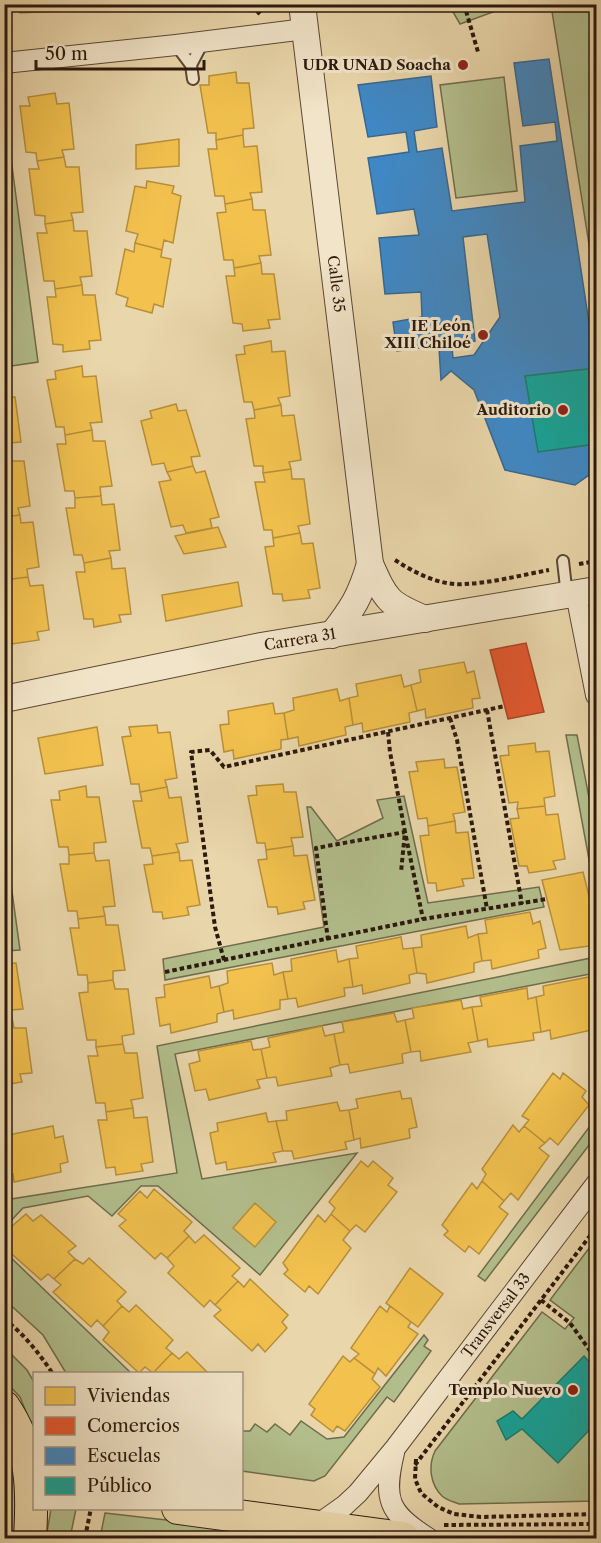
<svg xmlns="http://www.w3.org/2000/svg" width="601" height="1543" viewBox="0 0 601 1543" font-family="'Libre Caslon Text',serif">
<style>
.green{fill:#b2be8c;stroke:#6f6c4d;stroke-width:1.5}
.homes{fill:#f2c14e;stroke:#b78f3b;stroke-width:1.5}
.shops{fill:#e4572e;stroke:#ad4424;stroke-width:1.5}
.schools{fill:#3f88c5;stroke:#39678e;stroke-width:1.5}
.public{fill:#17a398;stroke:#1d7a6f;stroke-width:1.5}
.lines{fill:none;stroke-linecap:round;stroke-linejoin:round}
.service-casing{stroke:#5b4835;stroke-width:14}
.minor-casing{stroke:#5b4835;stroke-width:22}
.tertiary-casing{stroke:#5b4835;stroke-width:28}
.primary-casing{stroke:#2c190e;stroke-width:34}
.path{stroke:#2c190e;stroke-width:4;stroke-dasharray:4.5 3;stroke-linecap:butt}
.service{stroke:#f1e4c8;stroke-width:10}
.minor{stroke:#f1e4c8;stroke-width:20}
.tertiary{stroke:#f1e4c8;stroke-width:26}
.primary{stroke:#e9d6aa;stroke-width:32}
.poi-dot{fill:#8f2418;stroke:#f1e4c8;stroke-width:2}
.labels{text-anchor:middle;stroke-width:6;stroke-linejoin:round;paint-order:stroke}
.poi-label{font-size:15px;font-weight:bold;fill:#2c190e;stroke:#f1e4c8;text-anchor:end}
.street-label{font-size:15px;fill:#2c190e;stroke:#f1e4c8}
</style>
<rect width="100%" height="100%" fill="#e9d6aa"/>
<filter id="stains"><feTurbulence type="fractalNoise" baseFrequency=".00333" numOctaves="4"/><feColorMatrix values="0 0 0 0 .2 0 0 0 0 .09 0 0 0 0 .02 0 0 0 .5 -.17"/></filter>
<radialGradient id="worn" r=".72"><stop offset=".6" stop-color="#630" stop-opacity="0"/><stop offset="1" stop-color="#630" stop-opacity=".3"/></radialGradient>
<!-- green -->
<path class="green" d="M449,5h63l-52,19z
M551,5h45v283z
M504,77l13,114 -61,7 -16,-113z
M4,106l34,256 -33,5v-21l6,-1 -7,-45z
M566,735h11l19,99v63z
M404,796l24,107 111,-16 5,20 -379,73 -2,-21 161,-32 -17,-120h4l26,34 46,-23 -6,-18z
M4,833l16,117 -15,1h-1z
M596,957v21l-6,-4 -415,80 27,125 155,-26 -97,122 -102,-89h-17l-29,30 -24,-20 -65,12 -18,19v-27l172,-27 -20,-127z
M596,1118v18l-111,145 -7,-5z
M596,1239v262l-137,3c-5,-2 -13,-4 -17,-8 -12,-12 -14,-30 -7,-45l107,-139 23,17 9,-11 -24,-18z
M4,1252h1l126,121h-65l-23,-38 -38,-35z
M424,1335l4,5 -4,6 7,5 -37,51 -7,-5 -62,79 -11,5 -72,-10v-40h8l5,-7 12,8 8,-8 15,11 11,-14 26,18 17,-2z
M4,1347l23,23 7,12v50l-14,-35 -15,-16z
M4,1435l11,27 1,76h-11z
M51,1509h25l-6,29h-24z
M105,1513l219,25h-224z"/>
<!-- homes -->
<path class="homes" d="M20,4h39l1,7 -40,2z
M71,4h39l1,5 -40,2z
M124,4h40v2l-40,2z
M236,72l1,11h12l5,45 -11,1v6l-27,5v-7h-8l-8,-48h9v-9z
M55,93l2,11 12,-1 5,46 -12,1 2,7 -27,4 -1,-8 -10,-1 -6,-46h10l-2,-9z
M243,135l1,12 13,-1 5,46 -12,1 2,6 -27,5 -1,-8h-9l-7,-47h9l-1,-9z
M179,139v27l-43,3v-24z
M64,157l2,10h13l4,45 -12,1 2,7 -28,4v-8l-10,-1 -6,-46h10l-2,-8z
M147,181l27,5 -2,7 9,3 -8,47 -9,-3 -2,10 -27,-7 3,-9 -12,-3 9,-45 11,2z
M252,199l1,11h12l6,45 -12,1 2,7 -27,5 -1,-8h-9l-7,-47 9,-1 -1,-8z
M73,220l1,11h13l5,45 -12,1 2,8 -27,4 -1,-8h-10l-7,-48h10l-2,-9z
M135,243l27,7 -1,7 10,2 -8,48 -9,-3 -2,9 -26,-7 2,-8 -12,-4 9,-45 9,3z
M261,263l1,11h12l6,45 -12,1 2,8 -27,3 -1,-7 -9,-1 -7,-47h9l-1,-8z
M82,285l1,10h12l6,45 -12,1 1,8 -27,3v-7l-10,-1 -6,-47h9l-1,-8z
M4,300l7,45 -7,1z
M271,341l1,11 13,-1 5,45 -12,2 3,7 -27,5 -2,-8h-8l-8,-47 9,-1 -1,-8z
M82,366l1,11 13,-1 6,46 -12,1 2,7 -27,5 -1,-8h-8l-9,-47 9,-1 -1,-8z
M4,397h11l6,45 -12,1 1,8 -6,1z
M176,404l2,7 8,-1 14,46 -9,1 2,9 -26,6 -3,-9 -12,2 -11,-44 11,-3 -2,-7z
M281,405l1,11 12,-1 7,45 -12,2 2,7 -28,4v-7h-9l-8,-47 9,-1 -1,-8z
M92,430l1,11h12l7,45 -12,1 1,9 -26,2 -1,-7h-9l-8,-47h9l-1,-9z
M10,451l2,10h12l6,45 -12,2 2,7 -16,2v-65z
M193,466l3,7 9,-2 14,46 -9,2 2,9 -26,5 -3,-8 -12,2 -12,-45 12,-2 -4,-8z
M291,469l1,10h12l6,45 -12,2 2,7 -27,5 -1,-8h-8l-9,-48h10l-2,-9z
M101,496l1,9 12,-1 6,46 -11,1 2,7 -27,5 -2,-8h-8l-8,-47h9v-10z
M20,515l1,8 12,-1 6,45 -12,2 1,8 -24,3v-63z
M218,527l8,20 -42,7 -9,-18z
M300,533l2,11 11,-1 7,45 -12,2 2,8 -27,3 -1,-7h-9l-8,-47 9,-1 -1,-8z
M111,558l1,11 13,-1 6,46 -12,1 2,7 -27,5 -1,-8h-9l-8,-47h9l-1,-9z
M28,577l2,9 13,-1 6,45 -12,2 2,8 -27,4 -1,-8h-7v-56z
M238,582l4,24 -76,15 -4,-26z
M464,662l3,11 7,-2 6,27 -8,1 1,9 -47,10 -1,-9 -8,2 -6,-26 10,-3 -2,-12z
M401,675l3,12 7,-2 6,26 -8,2 1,9 -47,10 -1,-9 -9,2 -4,-27 9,-2 -2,-12z
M337,689l3,12 9,-3 4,27 -8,2 1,8 -47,11 -1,-9 -10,2 -4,-26 10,-3 -1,-12z
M273,703l2,11 9,-1 4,26 -7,1v9l-47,10 -1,-9 -9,2 -4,-27 9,-1 -1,-13z
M157,725l1,8 12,-1 7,46 -12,2 2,7 -27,5 -1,-8h-8l-9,-47 9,-1 -2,-9z
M97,727l6,38 -58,9 -7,-36z
M535,743l1,9 13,-1 6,45 -11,2 1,8 -28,3 1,-7 -9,1 -9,-47 9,-1 -1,-9z
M444,759l1,9 12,-1 8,45 -12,2 2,7 -27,5 -1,-8 -9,1 -9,-47 9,-1 -2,-9z
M283,784l1,8h12l7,45 -12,1 2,8 -27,4 -1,-7h-8l-9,-47 9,-1 -1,-9z
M86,786l1,11h12l7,45 -12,1v10l-25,2 -1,-8h-9l-8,-47h9l-1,-9z
M167,787l2,11 12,-1 7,45 -12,2 3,8 -27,4 -2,-8h-8l-9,-47h9l-2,-9z
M545,806l1,9 12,-1 7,45 -12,2 3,8 -27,4 -2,-7h-8l-9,-47 9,-1 -2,-9z
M455,821l1,12 12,-1 6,46 -12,1 2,7 -27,5 -1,-8h-8l-8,-47 9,-1 -1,-9z
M293,846l1,10 13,-1 8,45 -12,2 2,7 -27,5 -1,-7h-9l-10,-47 9,-1 -1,-9z
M179,852l1,9 12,-1 8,45 -13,2 2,8 -26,4 -1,-7h-9l-9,-47 9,-1 -1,-8z
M94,853l2,8 13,-1 6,46 -12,1 2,9 -27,3 -1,-8h-9l-8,-47h9v-9z
M583,872l13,52v21l-36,5 -18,-70z
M530,912l3,12 7,-3 6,27 -8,2 1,8 -47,11 -1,-9 -9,1 -4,-27 9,-1 -2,-13z
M105,916l1,9h12l7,45 -12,1v9l-25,3 -1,-8h-9l-8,-47h9l-1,-9z
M466,926l2,12 10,-4 4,27 -8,2v9l-47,11 -1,-9 -9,-1 -4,-25 9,-1 -1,-12z
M401,937l2,12 10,-1 4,25 -8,2 1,8 -47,11 -1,-9 -9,2 -4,-28 9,-1 -2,-12z
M336,950l2,12 11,-3 4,28 -9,1 1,8 -47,11 -2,-9 -8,1 -5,-27 9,-1 -1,-12z
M16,963l7,46 -12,1 1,8 -8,1v-55z
M272,963l2,12 9,-3 5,27 -8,1v9l-46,10 -1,-9 -9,2 -5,-26 9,-3 -1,-12z
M209,976l2,12 8,-2 5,26 -7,2v8l-46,11 -1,-9 -10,2 -4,-28 9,-1 -1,-12z
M589,977l2,9 5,-1v44l-45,10 -1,-9 -9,2 -5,-35 8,-2 -1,-9z
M113,980l2,9h13l6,45 -12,2 1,8 -27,3v-7h-9l-8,-47 9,-1v-9z
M527,988l1,11 8,-2 5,35 -8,1 1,7 -46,7 -1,-8 -9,2 -6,-34 10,-1 -2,-9z
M461,1000l2,9 9,-2 6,34 -10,2 3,9 -50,9 -1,-10 -9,1 -6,-32 9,-2 -2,-10z
M394,1013l3,9 8,-2 6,32 -9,2 1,9 -53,10 -2,-9 -8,1 -6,-31 10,-2 -2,-10z
M12,1018l2,10h12l6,45 -12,1 2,8 -18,3v-66z
M322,1026l3,10 9,-2 6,31 -10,3 2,8 -54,10 -2,-9 -9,1 -6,-29 9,-2 -2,-9z
M251,1041l2,9 8,-1 6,29 -10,2 3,8 -51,12 -3,-11 -11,2 -6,-27 11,-3 -2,-10z
M123,1044l2,9h12l6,45 -12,2 2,8 -27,4 -1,-9h-9l-8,-47h10l-2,-9z
M553,1073l7,6 3,-6 23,18 -4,6 7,8 -31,40 -8,-7 -5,5 -21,-17 5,-6 -7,-4z
M400,1091l2,8 9,-1 6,29 -8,2 1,9 -49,10 -1,-10 -6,2 -5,-30 9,-2 -2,-9z
M337,1102l3,9 9,-1 5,30 -9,2 2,7 -53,10 -2,-8h-9l-7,-30 11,-1 -1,-9z
M133,1108l1,10 13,-1 6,45 -12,2 2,7 -27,4 -1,-8 -9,1 -8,-48h9l-1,-8z
M266,1113l2,9 8,-1 7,30 -10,2 3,9 -49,8 -1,-8 -10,2 -6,-31 8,-2 -1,-8z
M513,1125l6,7 5,-6 21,17 -6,5 10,8 -31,44 -7,-7 -7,8 -22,-20 4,-7 -4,-5z
M53,1126l2,12 8,-2 5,26 -8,2 1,8 -47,10 -1,-8 -9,2v-28l5,-1 -1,-12z
M361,1161l7,6 5,-6 20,17 -5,7 9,7 -32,40 -9,-7 -6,6 -19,-17 4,-6 -6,-6z
M482,1181l22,20 -5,6 9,7 -29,40 -10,-8 -4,6 -21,-17 4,-4 -6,-6 30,-42 5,6z
M154,1189l38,33 -8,9 5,5 -22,22 -6,-5 -6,6 -36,-33 7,-6 -8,-6 22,-23 7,7z
M255,1203l21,19 -21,25 -22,-19z
M26,1214l7,7 8,-6 35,31 -8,6 7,7 -21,20 -6,-5 -7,6 -36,-32 6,-5 -7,-6v-4z
M331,1214l19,17 -7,9 8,8 -33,46 -9,-8 -4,6 -21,-18 4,-4 -5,-7 35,-48 7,7z
M204,1235l36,33 -8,8 6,5 -23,24 -5,-5 -6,7 -36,-34 6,-7 -7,-8 22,-22 6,7z
M89,1258l37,34 -9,9 5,5 -19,20 -6,-6 -6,7 -38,-35 8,-7 -7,-6 21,-20 8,5z
M410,1268l33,26 -25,33 -32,-24z
M250,1279l38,36 -6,7 5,6 -22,24 -7,-8 -6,7 -38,-35 7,-6 -6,-5 23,-24 6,6z
M136,1305l37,35 -7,8 6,5 -19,20 -8,-6 -6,6 -36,-33 6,-8 -6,-6 19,-20 7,6z
M380,1306l7,6 3,-6 21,16 -3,5 10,7 -32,42 -8,-8 -3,6 -21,-16 5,-4 -8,-6z
M187,1352l22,22 -56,-1 19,-20 7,6z
M343,1356l7,6 4,-4 21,16 -3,5 8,8 -35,44 -8,-5 -4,6 -22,-17 4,-6 -6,-5z"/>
<!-- shops -->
<path class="shops" d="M526,643l18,69 -36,7 -18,-69z"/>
<!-- schools -->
<path class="schools" d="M549,59l47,310v101l-21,15 -70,-15 -31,-80 -23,-19 -10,9 -2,-32 13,-1 1,11 21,-3 26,-38 -13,-83 -24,3 12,104 -78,10 -4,-29 29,-5 -1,-25 -36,2 -6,-56 40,-3 -5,-26 -37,5 -9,-56 41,-6 -3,-20 -38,5 -10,-52 73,-9 6,51 -23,4 3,21 25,-4 10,63 73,-9 -5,-56 37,-5 -2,-19 -32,4 -9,-63z"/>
<!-- public -->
<path class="public" d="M596,368v76l-58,8 -13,-76z
M584,1356l12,13v54l-38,40 -36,-34 -16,11 -9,-19 16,-10 9,8z"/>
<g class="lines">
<!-- service casing -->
<g class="service-casing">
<path id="service" d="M176,45l15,20 12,-23
M191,65l2,14
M563,561l4,35"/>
</g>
<!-- minor casing -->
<g class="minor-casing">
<g id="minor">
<path d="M4,63l172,-18 129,-16"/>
<path d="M576,594l20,101"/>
<path d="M394,1453c-11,46 -6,60 34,85"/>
<path id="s1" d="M313,1528l31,-22 14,-13 38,-46 200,-263"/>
</g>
</g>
<!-- tertiary casing -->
<g class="tertiary-casing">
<g id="tertiary">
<path id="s2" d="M302,4l68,560c16,36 18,40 55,55"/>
<path d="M332,635c21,-27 28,-38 38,-71"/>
<path id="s3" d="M4,699l257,-53 335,-56"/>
</g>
</g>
<!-- primary casing -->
<g class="primary-casing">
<path id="primary" d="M4,1407c29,43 29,82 26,131
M178,1508l225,30"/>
</g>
<!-- path -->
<path class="path" d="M464,4l14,48
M257,14l11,-10
M395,560c20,13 45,26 70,24 26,-1 57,-9 84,-14
M579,564l17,-3
M487,710l35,194
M450,718l7,22 30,169
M388,732l2,20 15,80 -4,40
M328,940l-12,-92 89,-16 18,87
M224,960l-9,-33 -24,-175 19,-2 14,17 281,-61
M165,972l258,-53 124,-20
M541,1300l29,23 26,36
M4,1319c20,15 35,34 49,55
M416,1459l-1,20 6,14 17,14 16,7 27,3 115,-3
M415,1465l181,-237
M444,1525l152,-1
M85,1538l6,-30"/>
<!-- service -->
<use href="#service" class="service"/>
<!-- minor -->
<use href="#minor" class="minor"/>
<!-- tertiary -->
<use href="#tertiary" class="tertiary"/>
<!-- primary -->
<use href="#primary" class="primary"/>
</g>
<!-- markers -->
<g class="poi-dot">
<circle cx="463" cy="65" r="6"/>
<circle cx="483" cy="335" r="6"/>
<circle cx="563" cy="410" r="6"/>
<circle cx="573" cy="1390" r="6"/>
</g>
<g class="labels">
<!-- poi labels -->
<g class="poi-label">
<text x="451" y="70">UDR UNAD Soacha</text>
<text x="471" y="331">IE León<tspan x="471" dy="17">XIII Chiloé</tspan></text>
<text x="551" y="415">Auditorio</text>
<text x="561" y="1395">Templo Nuevo</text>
</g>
<!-- street labels -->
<g class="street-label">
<text dy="5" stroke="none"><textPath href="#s2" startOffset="282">Calle 35</textPath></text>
<text dy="5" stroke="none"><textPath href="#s3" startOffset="302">Carrera 31</textPath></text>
<text dy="5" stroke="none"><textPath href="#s1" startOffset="282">Transversal 33</textPath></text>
</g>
</g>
<!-- margin -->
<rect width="601" height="1543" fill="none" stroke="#e9d6aa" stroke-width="24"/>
<rect x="6" y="6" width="589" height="1531" fill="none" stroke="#2c190e" stroke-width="3"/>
<rect x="12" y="12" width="577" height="1519" fill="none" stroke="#2c190e" stroke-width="1.5"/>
<!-- legend -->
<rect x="33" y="1372" width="210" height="138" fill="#f1e4c8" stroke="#a2937e" stroke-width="1.5"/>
<rect x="45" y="1387" width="30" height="18" fill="#f2c14e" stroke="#a2937e" stroke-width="1.5"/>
<text x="87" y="1402" font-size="18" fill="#2c190e">Viviendas</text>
<rect x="45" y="1417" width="30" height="18" fill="#e4572e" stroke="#a2937e" stroke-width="1.5"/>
<text x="87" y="1432" font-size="18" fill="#2c190e">Comercios</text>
<rect x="45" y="1447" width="30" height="18" fill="#3f88c5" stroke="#a2937e" stroke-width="1.5"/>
<text x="87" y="1462" font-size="18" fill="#2c190e">Escuelas</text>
<rect x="45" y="1477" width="30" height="18" fill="#17a398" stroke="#a2937e" stroke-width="1.5"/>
<text x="87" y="1492" font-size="18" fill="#2c190e">Público</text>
<!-- scale -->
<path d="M36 60v9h168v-9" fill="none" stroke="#2c190e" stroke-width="3"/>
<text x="45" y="60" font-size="18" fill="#2c190e" stroke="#f1e4c8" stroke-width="4.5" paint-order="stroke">50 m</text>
<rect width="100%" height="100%" filter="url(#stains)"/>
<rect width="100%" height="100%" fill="url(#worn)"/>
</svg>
